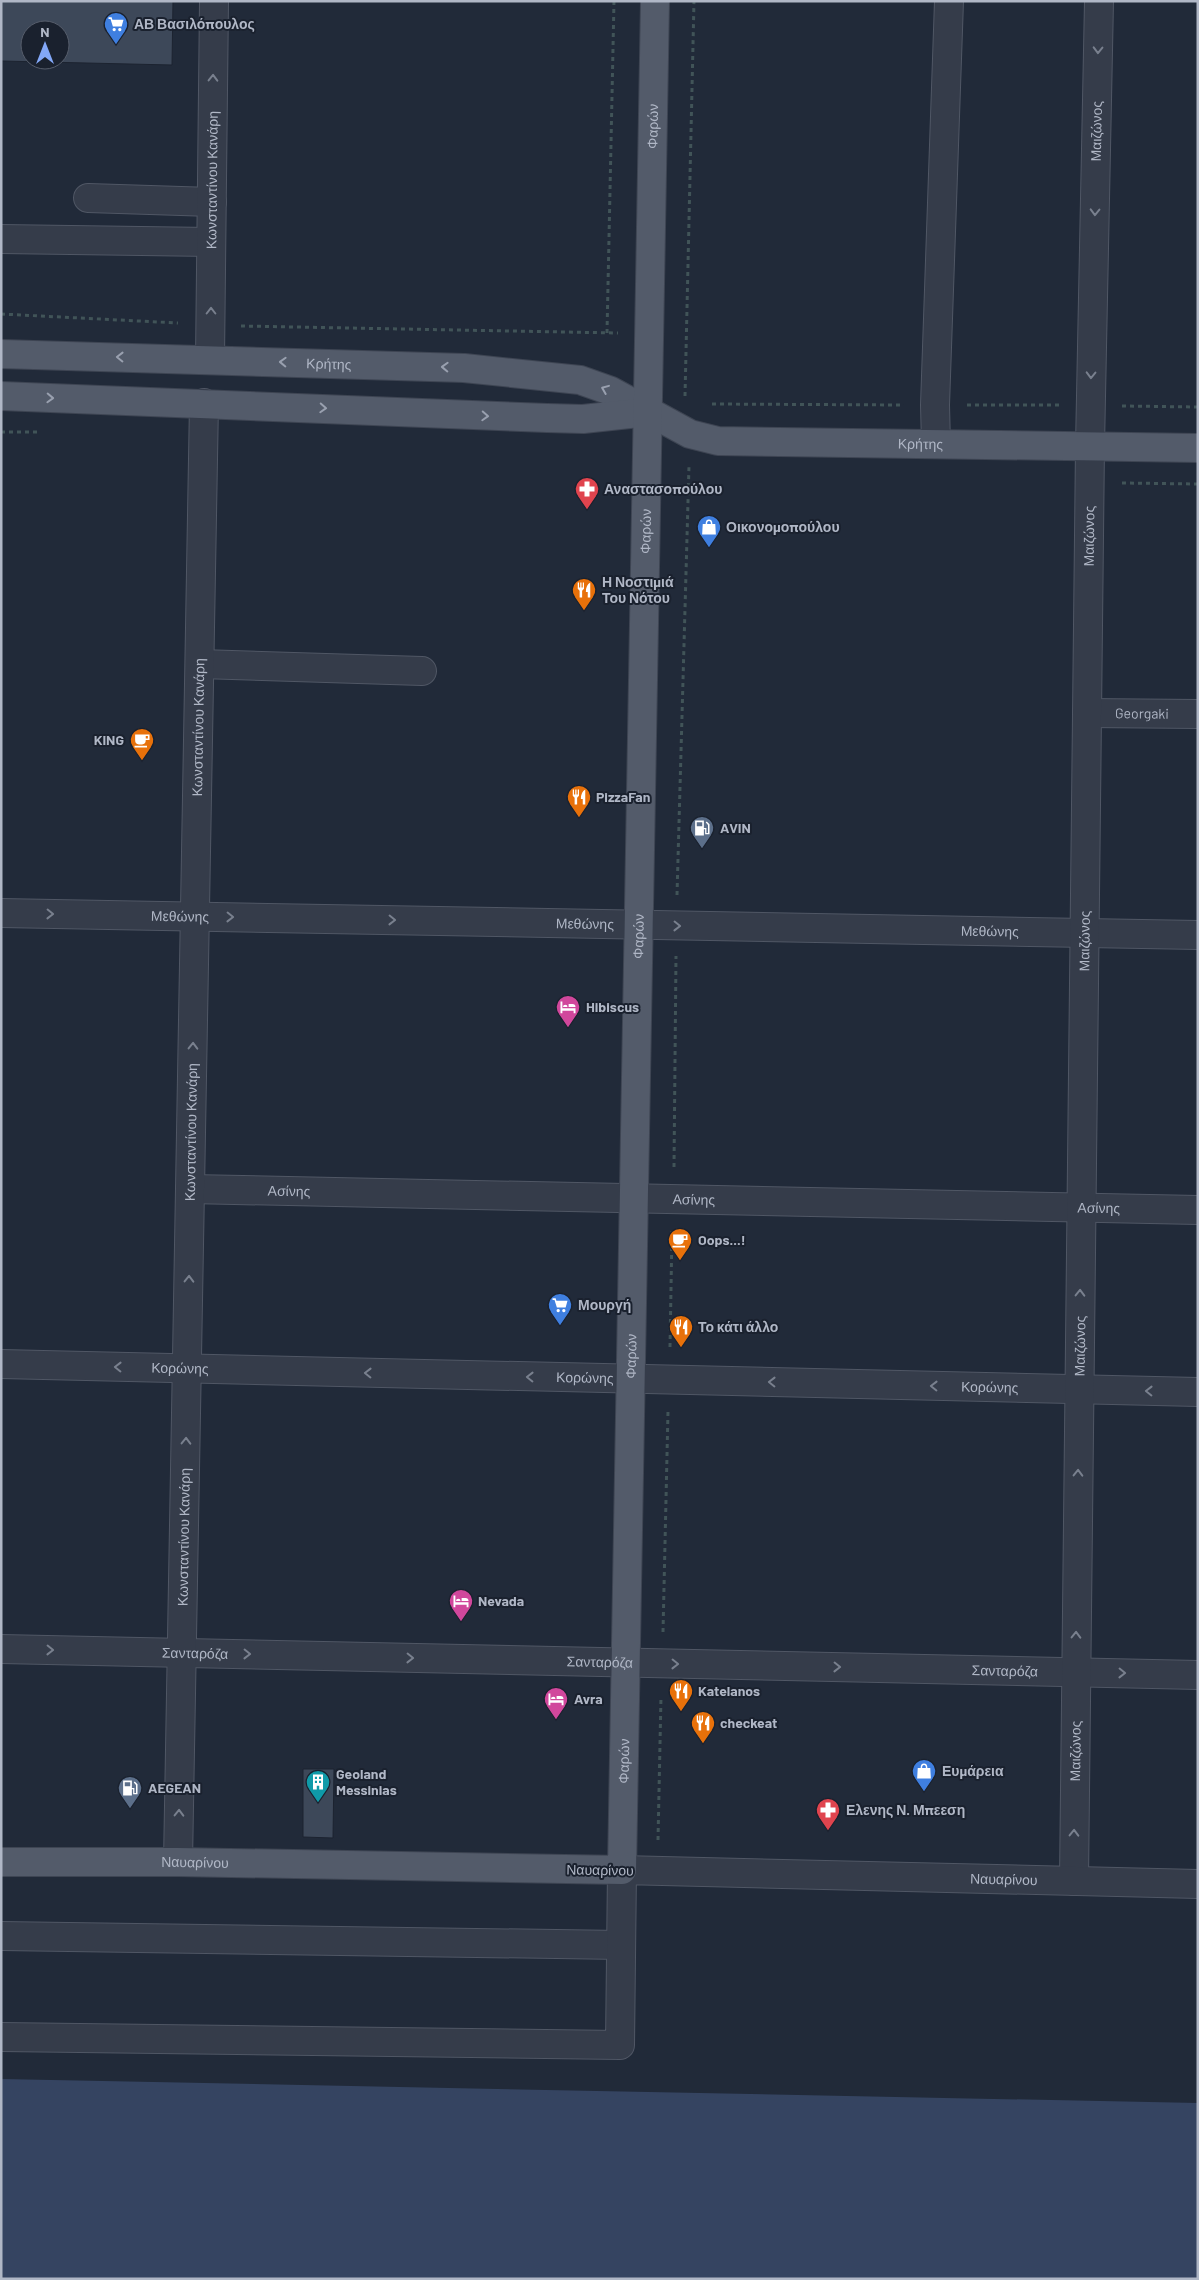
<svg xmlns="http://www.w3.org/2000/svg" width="1199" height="2280" viewBox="0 0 1199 2280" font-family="Barlow,sans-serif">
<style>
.water{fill:#354461}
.building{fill:#3d4859;stroke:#1c2330;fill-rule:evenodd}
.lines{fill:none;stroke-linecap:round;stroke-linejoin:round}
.minor-casing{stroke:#505765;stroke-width:30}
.major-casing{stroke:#3e4553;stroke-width:30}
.path{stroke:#415458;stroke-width:3;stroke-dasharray:4 4;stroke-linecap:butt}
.minor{stroke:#353c4a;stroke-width:28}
.major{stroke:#535b6a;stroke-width:28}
.oneway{stroke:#79808e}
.oneway2{stroke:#99a0af}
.labels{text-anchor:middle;stroke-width:4;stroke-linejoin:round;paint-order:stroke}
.poi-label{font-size:14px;font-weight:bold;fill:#b0b7c6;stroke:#1a212e;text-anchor:start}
.street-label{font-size:14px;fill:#b0b7c6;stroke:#1a212e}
</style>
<rect width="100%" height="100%" fill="#212a39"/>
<!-- water -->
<path class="water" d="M1,2079l1197,24v176h-1197z"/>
<!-- building -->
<path class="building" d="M1,1h172l-1,64 -171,-4zM30,30h30v30h-30z
M303,1769h31l-1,69 -30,-1z"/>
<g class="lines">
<!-- minor casing -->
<g class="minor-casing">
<g id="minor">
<path d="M88,198l124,4"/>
<path d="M1,239l210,3"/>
<path id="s1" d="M210,359l4,-358"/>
<path d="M936,444l-1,-39 14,-404"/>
<path d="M200,664l222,7"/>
<path id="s2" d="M1087,713l111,1"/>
<path id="s3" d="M1,913l1197,22"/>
<path id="s4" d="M190,1189l1008,21"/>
<path id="s5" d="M1,1364l1197,28"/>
<path id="s6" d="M1,1649l1197,26"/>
<path id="s7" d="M178,1862l26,-1459"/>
<path id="s8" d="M1074,1881l16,-1435 9,-445"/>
<path d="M1,1936l620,9"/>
<path id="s9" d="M1,2037l619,8 2,-175 576,14"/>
</g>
</g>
<!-- major casing -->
<g class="major-casing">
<g id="major">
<path id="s10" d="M1,354l463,14 116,12 31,11 79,43 28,7 480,7"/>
<path d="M1,396l546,22 36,1 65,-7"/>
<path id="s11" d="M1,1862h177l444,8 33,-1869"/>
</g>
</g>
<!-- path -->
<path class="path" d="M1,314l177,9
M241,326l377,7
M607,333l7,-332
M685,396l9,-395
M712,404l192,1
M967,405h92
M1122,406l76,1
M1,432h40
M1122,483l76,1
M677,895l12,-429
M674,1167l2,-211
M670,1347l2,-116
M663,1632l5,-221
M658,1840l3,-144"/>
<!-- minor -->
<use href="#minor" class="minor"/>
<!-- major -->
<use href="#major" class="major"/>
</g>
<!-- one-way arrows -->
<defs><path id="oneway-chevron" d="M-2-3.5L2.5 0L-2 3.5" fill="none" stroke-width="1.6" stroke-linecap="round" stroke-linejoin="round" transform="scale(1.25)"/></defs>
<g class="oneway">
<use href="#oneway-chevron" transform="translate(1098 50) rotate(91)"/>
<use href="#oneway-chevron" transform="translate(213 78) rotate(-89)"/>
<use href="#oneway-chevron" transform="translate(1095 212) rotate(91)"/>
<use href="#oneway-chevron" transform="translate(211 311) rotate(-90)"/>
<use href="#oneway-chevron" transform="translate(1091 375) rotate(91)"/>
<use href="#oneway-chevron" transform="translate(50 914) rotate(1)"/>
<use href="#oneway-chevron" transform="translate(230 917) rotate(1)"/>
<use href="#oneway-chevron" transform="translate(392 920) rotate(1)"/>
<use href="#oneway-chevron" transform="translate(677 926) rotate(1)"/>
<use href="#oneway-chevron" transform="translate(193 1046) rotate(-89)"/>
<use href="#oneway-chevron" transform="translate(189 1279) rotate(-89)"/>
<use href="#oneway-chevron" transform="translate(1080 1293) rotate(-89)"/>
<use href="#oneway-chevron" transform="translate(118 1367) rotate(-179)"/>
<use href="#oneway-chevron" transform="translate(368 1373) rotate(-179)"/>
<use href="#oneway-chevron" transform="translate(530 1377) rotate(-179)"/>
<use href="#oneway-chevron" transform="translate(772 1382) rotate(-179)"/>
<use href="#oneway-chevron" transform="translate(934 1386) rotate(-179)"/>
<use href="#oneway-chevron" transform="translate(1149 1391) rotate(-179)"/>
<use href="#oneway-chevron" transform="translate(186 1441) rotate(-89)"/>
<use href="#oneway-chevron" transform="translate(1078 1473) rotate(-89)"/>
<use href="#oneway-chevron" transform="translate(1076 1635) rotate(-89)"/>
<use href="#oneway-chevron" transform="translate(50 1650) rotate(1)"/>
<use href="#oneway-chevron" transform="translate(247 1654) rotate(1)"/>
<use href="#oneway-chevron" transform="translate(410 1658) rotate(1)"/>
<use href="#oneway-chevron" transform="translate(675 1664) rotate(1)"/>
<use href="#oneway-chevron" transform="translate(837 1667) rotate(1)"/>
<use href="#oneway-chevron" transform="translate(1122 1673) rotate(1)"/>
<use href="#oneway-chevron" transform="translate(179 1813) rotate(-89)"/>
<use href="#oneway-chevron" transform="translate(1074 1833) rotate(-89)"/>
</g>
<g class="oneway2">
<use href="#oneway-chevron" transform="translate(120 357) rotate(-179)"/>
<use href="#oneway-chevron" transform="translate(283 362) rotate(-178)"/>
<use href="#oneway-chevron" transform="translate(445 367) rotate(-178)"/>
<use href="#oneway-chevron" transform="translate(605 389) rotate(-158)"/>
<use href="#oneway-chevron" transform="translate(50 398) rotate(2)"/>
<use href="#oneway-chevron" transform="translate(323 408) rotate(3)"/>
<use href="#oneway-chevron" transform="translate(485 416) rotate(3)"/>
</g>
<!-- icons -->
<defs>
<g id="supermarket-pin" transform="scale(1.25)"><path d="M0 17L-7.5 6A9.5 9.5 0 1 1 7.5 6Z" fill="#3f7fe0" stroke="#1a212e"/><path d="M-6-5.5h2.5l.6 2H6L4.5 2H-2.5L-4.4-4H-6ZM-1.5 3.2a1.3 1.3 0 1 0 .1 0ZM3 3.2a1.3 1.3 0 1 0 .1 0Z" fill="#fff"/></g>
<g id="pharmacy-pin" transform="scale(1.25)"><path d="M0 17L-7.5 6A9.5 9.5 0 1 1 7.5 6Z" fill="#e0444e" stroke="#1a212e"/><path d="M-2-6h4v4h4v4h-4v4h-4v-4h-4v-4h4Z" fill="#fff"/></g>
<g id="shop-pin" transform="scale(1.25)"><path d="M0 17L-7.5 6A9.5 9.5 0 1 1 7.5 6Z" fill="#3f7fe0" stroke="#1a212e"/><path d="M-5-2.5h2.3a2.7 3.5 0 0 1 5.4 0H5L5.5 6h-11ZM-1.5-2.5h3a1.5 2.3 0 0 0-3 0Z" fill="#fff"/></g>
<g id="restaurant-pin" transform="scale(1.25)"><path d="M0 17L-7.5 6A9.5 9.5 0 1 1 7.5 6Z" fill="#e8710a" stroke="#1a212e"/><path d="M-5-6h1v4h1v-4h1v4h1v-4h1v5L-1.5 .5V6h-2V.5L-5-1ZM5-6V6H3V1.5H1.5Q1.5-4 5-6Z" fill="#fff"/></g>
<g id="cafe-pin" transform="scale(1.25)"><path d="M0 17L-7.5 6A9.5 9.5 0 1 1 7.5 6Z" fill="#e8710a" stroke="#1a212e"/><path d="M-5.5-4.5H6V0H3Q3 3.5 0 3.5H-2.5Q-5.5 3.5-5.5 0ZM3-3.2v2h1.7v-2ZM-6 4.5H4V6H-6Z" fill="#fff"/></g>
<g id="fuel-pin" transform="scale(1.25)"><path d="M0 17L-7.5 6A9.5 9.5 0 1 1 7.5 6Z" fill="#5c6f8a" stroke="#1a212e"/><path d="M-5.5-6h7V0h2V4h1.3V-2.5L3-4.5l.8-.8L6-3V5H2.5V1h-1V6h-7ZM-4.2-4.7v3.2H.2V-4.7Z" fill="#fff"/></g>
<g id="hotel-pin" transform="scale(1.25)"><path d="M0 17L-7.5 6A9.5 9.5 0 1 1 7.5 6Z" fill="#d1479c" stroke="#1a212e"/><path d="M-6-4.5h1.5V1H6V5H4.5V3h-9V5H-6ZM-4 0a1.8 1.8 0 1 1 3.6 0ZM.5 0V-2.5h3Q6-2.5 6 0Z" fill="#fff"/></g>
<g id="building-pin" transform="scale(1.25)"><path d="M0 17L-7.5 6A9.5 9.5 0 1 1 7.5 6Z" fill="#0f9aa8" stroke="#1a212e"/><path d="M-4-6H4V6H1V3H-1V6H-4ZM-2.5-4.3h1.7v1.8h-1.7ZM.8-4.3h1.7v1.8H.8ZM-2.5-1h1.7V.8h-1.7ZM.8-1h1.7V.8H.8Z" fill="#fff"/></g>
</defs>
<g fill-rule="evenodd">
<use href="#supermarket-pin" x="116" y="24"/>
<use href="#pharmacy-pin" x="587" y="489"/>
<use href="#shop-pin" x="709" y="527"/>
<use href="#restaurant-pin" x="584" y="590"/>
<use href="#cafe-pin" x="142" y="740"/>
<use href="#restaurant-pin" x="579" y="797"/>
<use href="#fuel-pin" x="702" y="828"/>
<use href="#hotel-pin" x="568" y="1007"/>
<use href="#cafe-pin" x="680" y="1240"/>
<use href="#supermarket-pin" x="560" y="1305"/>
<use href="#restaurant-pin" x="681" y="1327"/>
<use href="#hotel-pin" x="461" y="1601"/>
<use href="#restaurant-pin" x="681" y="1691"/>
<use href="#hotel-pin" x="556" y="1699"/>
<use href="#restaurant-pin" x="703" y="1723"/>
<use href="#shop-pin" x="924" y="1771"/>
<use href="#building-pin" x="318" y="1782"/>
<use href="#fuel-pin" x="130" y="1788"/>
<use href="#pharmacy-pin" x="828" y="1810"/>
</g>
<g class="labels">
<!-- poi labels -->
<g class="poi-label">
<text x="134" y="29">ΑΒ Βασιλόπουλος</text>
<text x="604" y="494">Αναστασοπούλου</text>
<text x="726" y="532">Οικονομοπούλου</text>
<text x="602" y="587">Η Νοστιμιά<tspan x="602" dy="16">Του Νότου</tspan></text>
<text x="124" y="745" text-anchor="end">KING</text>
<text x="596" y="802">PizzaFan</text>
<text x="720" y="833">AVIN</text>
<text x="586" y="1012">Hibiscus</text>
<text x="698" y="1245">Oops...!</text>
<text x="578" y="1310">Μουργή</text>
<text x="698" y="1332">Το κάτι άλλο</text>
<text x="478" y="1606">Nevada</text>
<text x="698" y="1696">Katelanos</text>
<text x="574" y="1704">Avra</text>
<text x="720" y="1728">checkeat</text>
<text x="942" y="1776">Ευμάρεια</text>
<text x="336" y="1779">Geoland<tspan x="336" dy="16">Messinias</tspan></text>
<text x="148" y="1793">AEGEAN</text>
<text x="846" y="1815">Ελενης Ν. Μπεεση</text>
</g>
<!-- street labels -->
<g class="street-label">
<text dy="5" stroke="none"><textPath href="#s11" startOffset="2365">Φαρών</textPath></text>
<text dy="5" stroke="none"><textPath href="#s8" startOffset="1750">Μαιζώνος</textPath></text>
<text dy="5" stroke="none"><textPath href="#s1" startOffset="179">Κωνσταντίνου Κανάρη</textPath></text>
<text dy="5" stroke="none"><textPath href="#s10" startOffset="328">Κρήτης</textPath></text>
<text dy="5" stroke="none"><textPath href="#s10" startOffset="934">Κρήτης</textPath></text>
<text dy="5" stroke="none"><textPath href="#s11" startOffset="1960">Φαρών</textPath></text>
<text dy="5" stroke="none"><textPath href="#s8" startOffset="1345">Μαιζώνος</textPath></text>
<text dy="5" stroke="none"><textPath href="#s2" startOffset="55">Georgaki</textPath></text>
<text dy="5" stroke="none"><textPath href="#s7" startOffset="1135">Κωνσταντίνου Κανάρη</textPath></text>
<text dy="5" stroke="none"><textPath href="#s3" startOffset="179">Μεθώνης</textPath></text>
<text dy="5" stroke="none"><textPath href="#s3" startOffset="584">Μεθώνης</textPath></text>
<text dy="5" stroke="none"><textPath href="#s3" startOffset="989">Μεθώνης</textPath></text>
<text dy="5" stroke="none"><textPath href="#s11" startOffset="1555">Φαρών</textPath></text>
<text dy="5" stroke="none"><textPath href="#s8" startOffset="940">Μαιζώνος</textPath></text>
<text dy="5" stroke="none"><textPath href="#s7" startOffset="730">Κωνσταντίνου Κανάρη</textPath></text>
<text dy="5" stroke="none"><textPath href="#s4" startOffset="99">Ασίνης</textPath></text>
<text dy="5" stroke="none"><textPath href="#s4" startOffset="504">Ασίνης</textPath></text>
<text dy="5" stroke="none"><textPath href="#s4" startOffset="909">Ασίνης</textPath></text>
<text dy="5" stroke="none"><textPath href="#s8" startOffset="535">Μαιζώνος</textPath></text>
<text dy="5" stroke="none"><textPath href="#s11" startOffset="1135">Φαρών</textPath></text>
<text dy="5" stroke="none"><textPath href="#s5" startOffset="179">Κορώνης</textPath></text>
<text dy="5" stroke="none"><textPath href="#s5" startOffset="584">Κορώνης</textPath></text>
<text dy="5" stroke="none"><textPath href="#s5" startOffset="989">Κορώνης</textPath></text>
<text dy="5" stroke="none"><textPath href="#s7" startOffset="325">Κωνσταντίνου Κανάρη</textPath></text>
<text dy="5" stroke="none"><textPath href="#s6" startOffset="194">Σανταρόζα</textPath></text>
<text dy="5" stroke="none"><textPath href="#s6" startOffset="599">Σανταρόζα</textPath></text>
<text dy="5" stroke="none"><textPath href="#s6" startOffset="1004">Σανταρόζα</textPath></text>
<text dy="5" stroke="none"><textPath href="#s8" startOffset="130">Μαιζώνος</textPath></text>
<text dy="5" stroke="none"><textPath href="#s11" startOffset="730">Φαρών</textPath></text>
<text dy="5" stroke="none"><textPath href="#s11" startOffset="194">Ναυαρίνου</textPath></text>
<text transform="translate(600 1870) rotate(1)" y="5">Ναυαρίνου</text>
<text dy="5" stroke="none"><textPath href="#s9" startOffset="1176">Ναυαρίνου</textPath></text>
</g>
</g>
<!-- border -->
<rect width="1199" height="2280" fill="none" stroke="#b0b7c6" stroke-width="5"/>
<!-- north arrow -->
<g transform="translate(45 45)"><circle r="24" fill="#1a212e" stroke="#565d6b"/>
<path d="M0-4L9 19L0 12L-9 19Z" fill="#83a8f8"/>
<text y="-8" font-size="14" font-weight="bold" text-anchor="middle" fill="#b0b7c6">N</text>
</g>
</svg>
